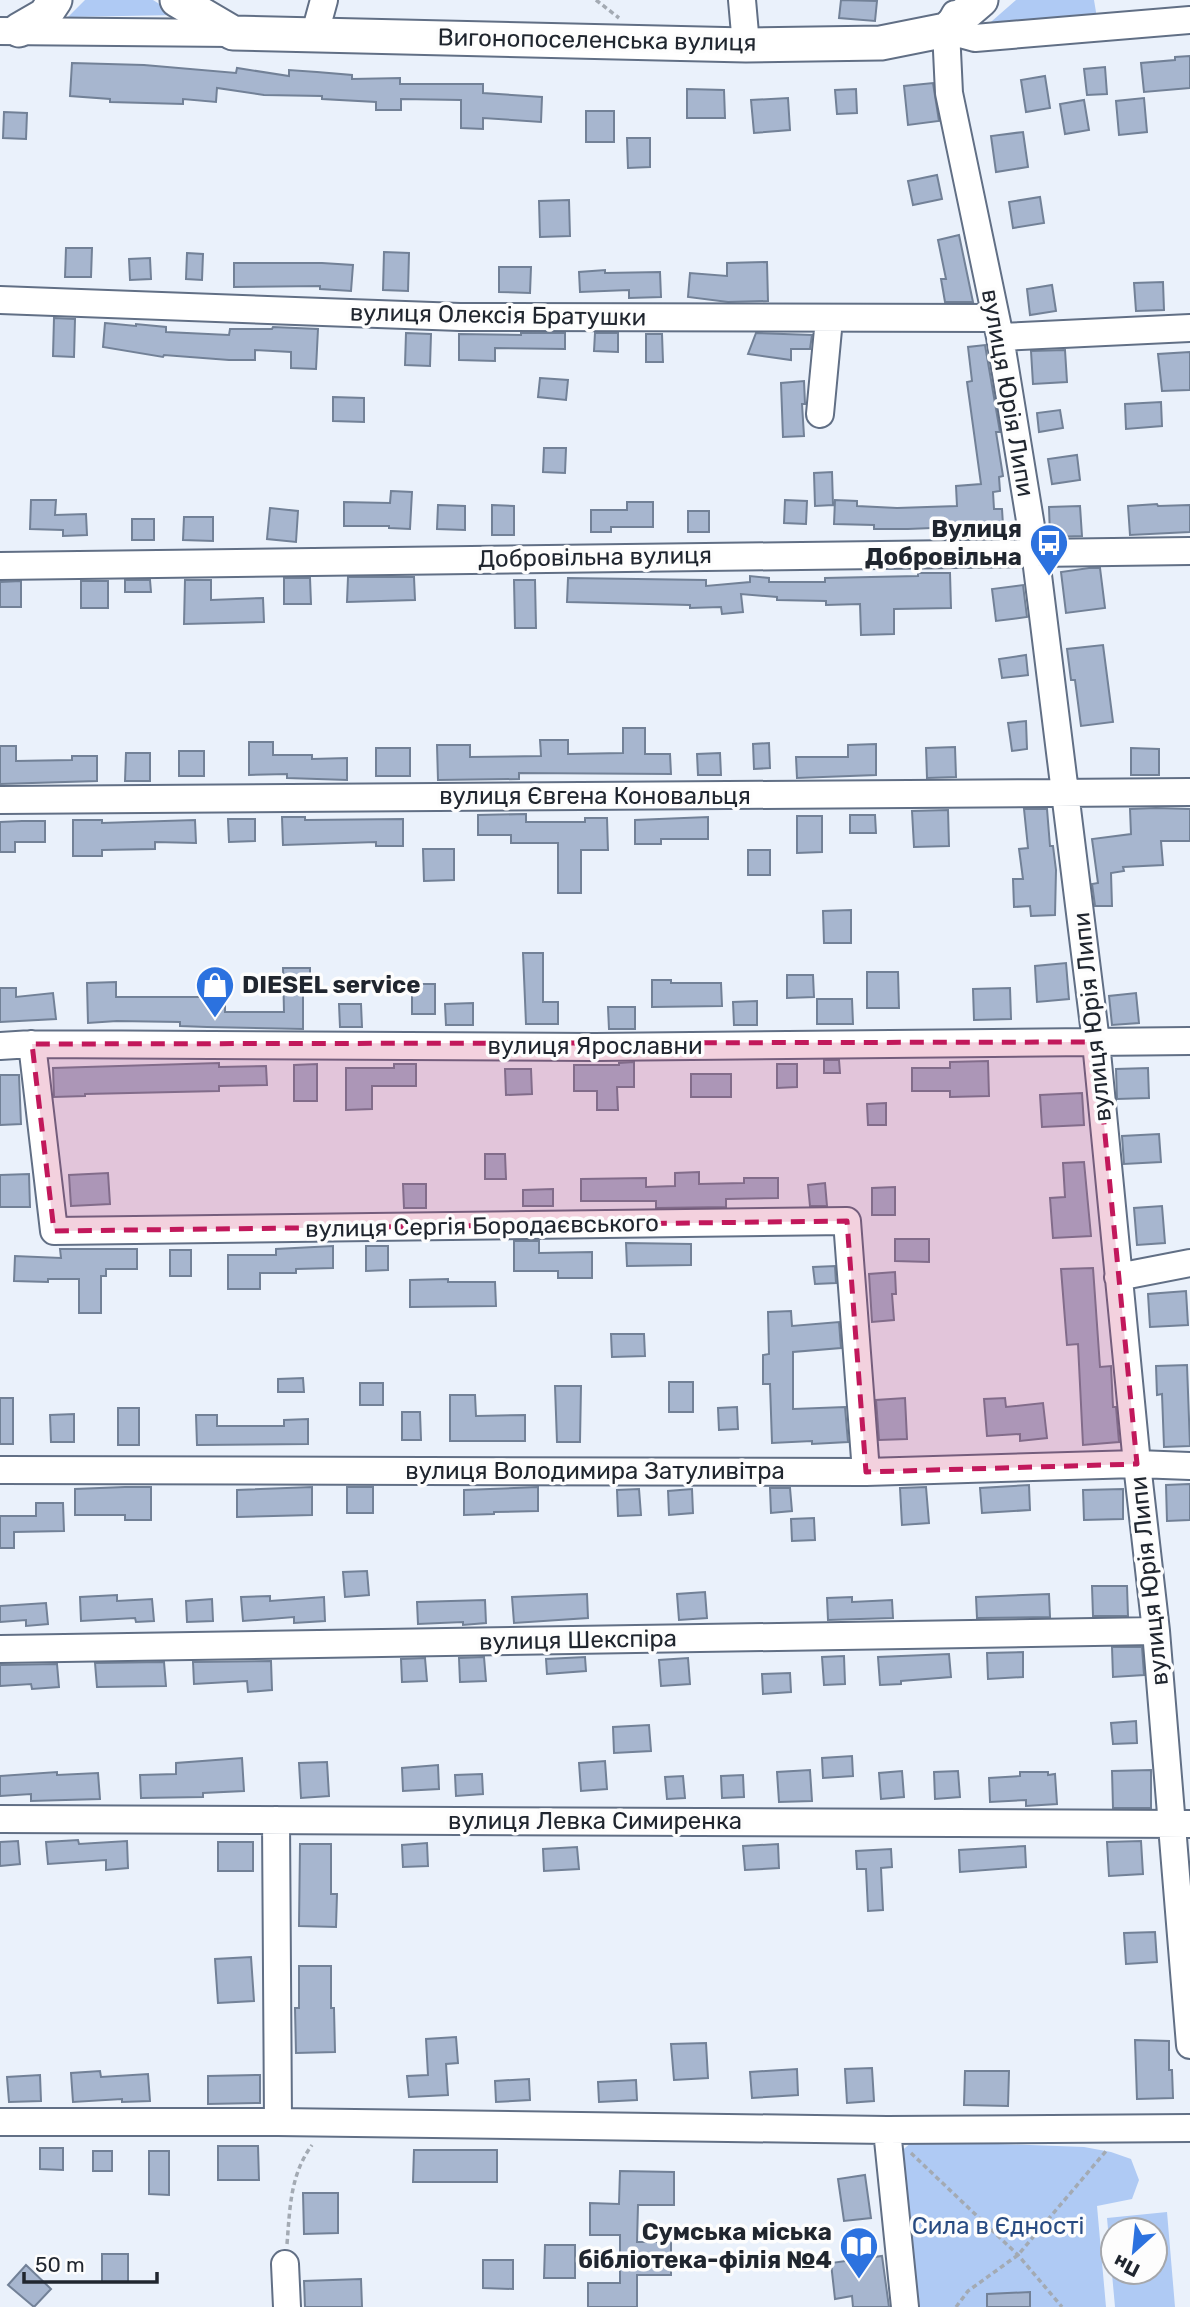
<svg xmlns="http://www.w3.org/2000/svg" width="1190" height="2307" viewBox="0 0 1190 2307" font-family="Rubik,sans-serif">
<style>
.green{fill:#afcaf4;fill-rule:evenodd}
.building{fill:#a7b6cf;stroke:#728197;stroke-width:2}
.lines{fill:none;stroke-linecap:round;stroke-linejoin:round}
.minor-casing{stroke:#616f85;stroke-width:30}
.major-casing{stroke:#616f85;stroke-width:37}
.path{stroke:#a3aab3;stroke-width:3.5;stroke-dasharray:5 3.5;stroke-linecap:butt}
.minor{stroke:#fff;stroke-width:26}
.major{stroke:#fff;stroke-width:33}
.marked{fill:#c2185b;fill-opacity:0.2;stroke:#c2185b;stroke-width:5;stroke-dasharray:14 9;stroke-linejoin:round}
.labels{text-anchor:middle;stroke-width:7;stroke-linejoin:round;paint-order:stroke}
.street-label{font-size:24px;fill:#20262f;stroke:#fdfdfd}
.poi-label{font-size:24px;font-weight:bold;fill:#20262f;stroke:#fdfdfd;text-anchor:end}
.park-label{font-size:24px;fill:#284b82;stroke:#fdfdfd}
</style>
<rect width="100%" height="100%" fill="#eaf1fb"/>
<!-- green -->
<path class="green" d="M85,0h68l24,15 -109,2z
M1016,0h78l3,18 -113,10z
M913,2141l171,6 27,5 20,7 8,21 -7,19 -35,7 9,101h-193l-15,-153z
M1167,2212l8,95h-60l-8,-89zM1113,2230h42v42h-42z"/>
<!-- building -->
<path class="building" d="M841,0l36,1 -2,20 -36,-3z
M1190,56v32l-46,4 -3,-29 34,-3v-3z
M72,63l72,2 92,8 1,-5 52,8v-6l28,2 35,3v4l48,-1v6h83v9l59,4 -1,25 -58,-4v11l-22,-1v-28l-60,-1v11h-25v-8l-54,-3v-3l-58,-1 -47,-7 -1,14 -33,-3v5l-73,-2v-3l-40,-3z
M1105,67l2,27 -20,1 -3,-26z
M1045,76l5,32 -24,4 -5,-32z
M933,83l6,38 -31,4 -4,-39z
M687,89l37,1 1,28h-38z
M856,89l1,24 -20,1 -2,-24z
M788,98l2,32 -36,3 -3,-33z
M1144,98l3,34 -28,3 -3,-34z
M1084,100l5,30 -24,4 -5,-30z
M586,111h28v31h-28z
M4,112l23,1 -1,26 -23,-1z
M1023,132l5,35 -32,5 -5,-36z
M627,138h23v29l-22,1z
M937,175l5,24 -29,6 -5,-24z
M1040,197l4,26 -31,5 -4,-26z
M569,200l1,36 -30,1 -1,-36z
M959,235l14,67h-28l-4,-23h5l-8,-39z
M66,248h26l-1,29h-26z
M384,252l25,1 -1,38 -25,-1z
M187,253l16,1 -1,26 -16,-1z
M150,258l1,21 -21,1 -1,-21z
M767,262l1,39 -40,1 -40,-5 2,-24 37,3v-13z
M234,263h88l31,2 -2,26 -31,-2v-3l-86,1z
M499,267h32l-1,26 -31,-1z
M605,270v3l55,-1 1,25 -32,1v-8l-49,2 -1,-20z
M1163,282l1,28 -28,1 -2,-28z
M1052,285l4,26 -26,4 -3,-26z
M54,318l21,1 -1,38 -21,-1z
M105,323l31,3v-2l30,3v5l63,3 1,-6h42l1,-2 45,2 -2,40 -25,-1v-16l-36,-2v10h-26l-65,-5 -1,2 -60,-10z
M406,333l25,1 -1,32 -25,-1z
M521,333h44v16l-70,-1v13l-36,-1v-26l62,1z
M595,333h23v19l-24,-1z
M756,333l56,2 -2,14h-19v11l-43,-6z
M646,334h16l1,28h-17z
M985,345l15,87h-4l7,44 -4,1 1,14 -7,1 1,17h8l1,16 -95,4h-34v-4l-40,-1 1,-24 22,1v5l40,2 60,-2 -1,-20 25,-2 -14,-102 5,-1 -4,-34z
M1065,350l2,32 -34,2 -2,-33z
M1190,352v38l-28,1 -4,-37z
M540,378l28,2 -2,20 -28,-3z
M804,381l1,23h-3l2,32 -21,1 -2,-54z
M333,397l31,1v24l-31,-1z
M1161,402l1,24 -36,3 -1,-25z
M1060,410l3,18 -24,4 -2,-19z
M544,448h22l-1,25 -22,-1z
M1077,455l3,25 -28,4 -4,-25z
M832,472l1,33 -18,1 -1,-33z
M391,491l21,1 -2,37 -21,-1v-2h-45v-24l46,1z
M31,500h25l-1,15 31,-1 1,21 -24,1v-6l-33,-1z
M785,500l22,1 -1,23 -22,-1z
M627,502h26v25h-42v5h-20v-22h36z
M1157,504l1,2 32,-1v27l-60,3 -2,-29z
M438,505l27,1v24l-28,-1z
M492,505l22,1v29h-22z
M1080,506l2,30 -32,1 -1,-30z
M270,508l28,3 -2,31 -29,-3z
M688,511h21v21h-21z
M184,517h29v24l-30,-1z
M132,519h22v21h-22z
M1089,568h11l5,40 -39,5 -5,-41z
M918,573h32l1,35 -57,1v25l-33,1 -1,-31 -34,1v-4l-49,-1v-3l-36,-3 2,18 -21,2 -1,-7 -31,1v-3l-123,-3 1,-24 138,2v6l44,-4v-6l19,2v4h56v-4l93,-2z
M348,577h66l1,23 -68,2z
M284,578h26l1,26h-27z
M125,580h25l1,12h-26z
M185,580h26v20l52,-2 1,24 -80,2z
M514,580h21l1,48h-21z
M21,581v26h-21v-25z
M81,581h27v27h-27z
M1023,585l4,32 -31,4 -4,-32z
M1103,645l10,77 -32,4 -6,-46h-4l-4,-31z
M1026,655l2,20 -26,3 -3,-19z
M1026,721l1,28 -15,2 -4,-28z
M623,728h22v26h25l1,20 -152,-1v6l-81,1 -1,-35h33v12l71,-1 -1,-16h28v14l55,-1z
M249,742h24v13h39v4l35,-1v22l-60,-2v-4l-38,1z
M769,743l1,25 -16,1 -1,-25z
M876,744v31l-79,3 -1,-21h52v-12z
M0,746h16v15l56,-1v-4h25v25l-97,3z
M955,747l1,30 -29,1 -1,-30z
M376,748h34v28h-34z
M1131,748l28,1v26h-28z
M179,751h25v25h-25z
M126,753h24v28h-25z
M720,753l1,22h-23l-1,-21z
M1156,808l34,1v32h-29l2,24 -40,2 1,4 -13,2 1,33h-17l-3,-22 6,-1 -6,-44 39,-5 -1,-25z
M1024,809h23l3,37h3l3,24 -1,45 -24,1 -1,-10 -16,1 -1,-28h10l-4,-30 9,-1z
M948,810l1,36 -35,1 -2,-36z
M526,814v8h59v-4h22l1,32h-27v43h-23v-50h-47v-8h-33v-20z
M850,815h25l1,18h-26z
M797,816h25v36l-25,1z
M282,817h23v3l98,-1v27h-27v-4l-93,3z
M708,817v22h-47v5h-26v-24z
M228,819h27v22l-26,1z
M73,820h29v3l93,-3 1,23 -41,-1v7l-53,1v6h-29z
M22,821h23v21h-30v10h-15v-30z
M423,849h31v31l-30,1z
M748,850h22v25h-22z
M851,910v33h-27l-1,-32z
M523,953h20v49h15v22h-32z
M1066,963l3,36 -32,3 -2,-36z
M283,968h27v25h-7v36l-96,-2 -27,-1v-4l-63,-1 -29,2 -1,-40 29,-1v15h90v-20l19,-1v36h59z
M867,972h31l1,36h-32z
M787,975h26l1,22 -27,1z
M652,980h19v3h50l1,23 -70,1z
M412,984h23v30h-23z
M0,988h16v9l37,-4 3,26 -56,3z
M1010,988l1,31 -37,1 -1,-31z
M1136,993l3,30 -27,2 -3,-29z
M817,999h35l1,25h-36z
M757,1001v24h-23l-1,-23z
M473,1003v22h-27l-1,-21z
M339,1004h22l1,23h-22z
M608,1007h27v22h-26z
M824,1060h15l1,13h-16z
M988,1061l1,35 -39,1v-6h-38v-23h38v-6z
M634,1062v25h-17l1,23h-21v-19h-23v-26h45v-2z
M219,1063v4l47,-1 1,19 -48,1v5l-134,3v2l-31,1 -1,-29z
M317,1064v37h-23v-36z
M394,1064h22v22h-44v23l-26,1v-42h48z
M777,1064h20v23l-20,1z
M1148,1068l1,30 -32,1 -1,-30z
M505,1069h26l1,25 -26,1z
M691,1074h40v23h-40z
M0,1075h19l2,49 -21,1z
M1082,1093l2,32 -42,2 -2,-32z
M886,1103v22h-18l-1,-21z
M1159,1134l2,28 -37,2 -2,-28z
M485,1154h20l1,25h-21z
M1084,1162l7,74 -38,2 -3,-40 15,-1 -2,-34z
M699,1172v12l45,-1v-5h34v20l-52,1v8l-70,1v-7h-75v-22l65,-1v9l29,-1v-13z
M108,1173l2,31 -39,2 -2,-31z
M29,1174l1,33h-30v-32z
M825,1183l2,23h-17l-2,-21z
M403,1184h23v24h-22z
M895,1187v28h-23v-27z
M553,1189v17h-30v-16z
M1162,1206l3,37 -28,2 -3,-37z
M895,1239h34v23l-34,-1z
M514,1241h25v12l53,-1v26h-34v-7h-44z
M626,1243l65,1v21l-64,1z
M333,1246v22l-37,1v4h-36v16h-32v-34h48v-6z
M366,1246h22v24l-22,1z
M60,1249h77v20h-31v7h-5v37h-22v-34h-31v3l-34,-1 1,-25 46,2z
M170,1250h21v26h-21z
M835,1266l1,17 -21,1 -2,-17z
M1093,1268l7,99 11,-1 2,41h3l3,35 -36,3 -5,-101 -11,1 -6,-76z
M895,1272l1,22h-4l2,26 -22,2 -3,-48z
M448,1279v3h47l1,24 -86,1v-27z
M1186,1291l2,34 -38,2 -2,-33z
M791,1311l1,15 47,-4 2,26 -48,4v57l52,-2 3,35 -36,2v-3l-40,2 -2,-59h-7v-29l6,-1 -1,-42z
M611,1334h33l1,22 -33,1z
M1187,1365l3,81 -26,1 -2,-53 -5,1 -1,-29z
M303,1378l1,14h-26v-13z
M669,1382h24v30h-24z
M360,1383h23v22h-23z
M555,1386h26l-1,56h-23z
M450,1395h25l1,21 49,-1v26h-75z
M0,1398h13v46h-13z
M905,1398l2,41 -28,1 -3,-40z
M1005,1398l1,9 37,-4 4,35 -27,3v-7l-33,2 -3,-37z
M737,1407l1,22 -19,1 -1,-22z
M118,1408h21v37h-21z
M402,1412h18l1,28h-19z
M74,1414v28h-23l-1,-27z
M196,1415h21v11h67v-6l24,-1v25l-111,1z
M1190,1484v36l-23,1 -1,-36z
M1029,1485l1,25 -48,3 -2,-25z
M125,1487h26v33h-26v-5h-50v-26z
M312,1487v28l-75,2v-27z
M347,1487h26v26h-26z
M538,1487v24l-44,1v2l-30,1v-25z
M926,1487l3,36 -27,2 -2,-37z
M770,1488h20l2,23 -21,2z
M639,1489l2,26 -23,1 -1,-26z
M692,1489l1,24 -24,2 -1,-24z
M1123,1489v30l-39,1 -1,-30z
M36,1503h27l1,28 -50,1v16h-14v-32h36z
M814,1518l1,22 -23,1 -1,-22z
M367,1571l2,24 -24,2 -2,-25z
M1092,1586h35l1,30h-35z
M705,1592l2,26 -28,2 -2,-26z
M587,1594l1,24 -74,5 -2,-26z
M1049,1594l1,23 -73,1 -1,-21z
M117,1595v6l35,-2 2,22 -18,1 -1,-4 -54,3 -1,-24z
M270,1596v5l54,-4 1,24 -31,2v-6l-51,4 -2,-24z
M852,1597v5l40,-2 1,18 -65,2 -1,-22z
M212,1599l1,22 -26,1 -1,-21z
M485,1600l1,23 -23,2v-3l-45,2 -1,-22z
M46,1603l2,21 -22,2v-6l-26,2v-16z
M1112,1647h30l2,28 -31,2z
M1023,1652v25l-35,2 -1,-26z
M949,1654l2,23 -50,4v3l-21,1 -2,-28z
M844,1656l1,28 -21,1 -2,-28z
M484,1657l2,24 -26,1 -1,-24z
M585,1657l1,14 -39,3 -1,-15z
M425,1658l2,23 -25,1 -1,-23z
M688,1658l2,26 -29,2 -2,-26z
M271,1661l1,29 -24,2 -1,-11 -53,3 -1,-22z
M164,1662l2,24 -69,1 -2,-24z
M57,1664l2,23 -27,2 -1,-5 -31,2v-21z
M790,1673l1,19 -28,2 -1,-20z
M1136,1721l1,22 -24,1 -2,-21z
M649,1725l2,26 -37,2 -1,-26z
M852,1756l1,20 -30,2 -1,-20z
M242,1758l2,33 -41,2v4l-62,1 -1,-23 36,-1v-11z
M605,1761l2,28 -26,2 -2,-28z
M327,1762l2,34 -28,2 -2,-35z
M438,1765l1,24 -36,2 -1,-23z
M810,1770l2,31 -33,1 -2,-30z
M1151,1770v38h-38l-1,-37z
M902,1771l2,26 -23,2 -2,-26z
M958,1771l2,26 -25,2 -1,-27z
M57,1772v3l41,-2 2,26 -69,2v-7l-31,2v-20z
M1020,1772h28v3l7,-1 2,30 -31,2v-6l-36,2 -1,-24 31,-2z
M482,1774l1,20 -27,2 -1,-21z
M743,1775l1,22 -22,1 -1,-22z
M683,1776l2,22 -18,1 -2,-22z
M78,1840l1,4 48,-3 1,27 -22,2v-10l-58,4 -2,-22z
M18,1841l2,23 -20,2v-24z
M1141,1841l2,33 -34,2 -2,-34z
M218,1842h35v29h-35z
M427,1843l1,23 -25,1 -1,-22z
M300,1844h31v50h6l-1,33 -37,-1z
M778,1844l1,24 -34,2 -2,-24z
M1025,1846l1,21 -66,5 -1,-22z
M577,1847l2,22 -35,2 -1,-22z
M891,1849l1,18 -11,1 2,42 -15,1 -2,-42h-9l-1,-18z
M1155,1932l2,30 -31,2 -2,-31z
M251,1957l3,44 -36,2 -3,-44z
M299,1966h32v42h3l1,44 -39,1 -1,-45h4z
M456,2037l2,26 -12,1 2,31 -39,2 -2,-21 21,-1 -2,-36z
M1135,2040l34,1v29h3l1,28 -36,1z
M706,2043l2,35 -34,2 -3,-36z
M872,2068l2,33 -27,2 -2,-34z
M797,2069l1,26 -46,3 -2,-26z
M100,2071l1,6 47,-3 2,27 -28,1v-3l-49,3 -2,-29z
M965,2071h44l-1,35 -44,-1z
M40,2075l1,26 -32,1 -2,-25z
M260,2075v28l-52,1v-28z
M529,2079l1,21 -34,2 -1,-21z
M636,2080l1,20 -38,2 -1,-20z
M218,2146h40l1,34h-41z
M40,2148h23v22l-23,-1z
M414,2150h83v32h-84z
M93,2151h19v20h-19z
M149,2151h20v44l-20,-1z
M620,2171l54,1v33h-36l-1,37h34v33h-34v32h-49v-24h32v-48h-30v-32l29,1z
M865,2175l6,43 -27,3 -6,-42z
M303,2193h35v40l-34,1z
M545,2245h30v33h-31z
M102,2254h26v28h-26z
M882,2256l7,51h-36l-1,-11 -17,3 -4,-36z
M483,2260h30v29l-30,-1z
M26,2265l25,24 -17,18 -26,-22z
M361,2279l1,28h-57l-1,-26z
M1030,2292v15h-43v-13z"/>
<g class="lines">
<!-- minor casing -->
<g class="minor-casing">
<path id="minor" d="M742,0l4,45
M955,14l-9,16 3,63 51,244 35,214 61,491 41,422 19,167 34,414
M946,30l29,8 215,-18
M0,31l233,2
M315,33l9,-33
M0,300l460,17 536,1
M1000,337l190,-9
M820,414l9,-95
M0,566l1190,-15
M0,800l1190,-8
M32,1044l22,187 793,-10 19,251
M0,1046l32,-2 563,3 595,-6
M1118,1277l72,-14
M0,1470l866,2 271,-8 53,2
M0,1649l1156,-18
M0,1819l1190,5
M276,1820l2,302
M0,2122h278l609,8 303,-2
M887,2130l18,177
M285,2264l2,43"/>
</g>
<!-- major casing -->
<g class="major-casing">
<path id="major" d="M177,0l56,33 513,12 135,-2 65,-13 35,-30
M19,30l26,-15 10,-15"/>
</g>
<!-- path -->
<path class="path" d="M596,0l23,18
M911,2153l107,102 44,52
M287,2244c3,-36 3,-69 25,-99
M956,2307l12,-16 50,-36 88,-104"/>
<!-- minor -->
<use href="#minor" class="minor"/>
<!-- major -->
<use href="#major" class="major"/>
</g>
<!-- marked area -->
<path class="marked" d="M1096,1042l41,422 -271,8 -19,-251 -793,10 -22,-187z"/>
<!-- icons -->
<defs>
<g id="bus-pin" transform="scale(2.0125)"><path d="M0 17L-7.5 6A9.5 9.5 0 1 1 7.5 6Z" fill="#2c72df" stroke="#fdfdfd"/><path d="M-5-6H5V4H4V6H2V4H-2V6H-4V4H-5ZM-3.5-4V0h7V-4ZM-3.5 1.2v1.5H-2V1.2ZM2 1.2v1.5H3.5V1.2Z" fill="#fff"/></g>
<g id="shop-pin" transform="scale(2.0125)"><path d="M0 17L-7.5 6A9.5 9.5 0 1 1 7.5 6Z" fill="#2c72df" stroke="#fdfdfd"/><path d="M-5-2.5h2.3a2.7 3.5 0 0 1 5.4 0H5L5.5 6h-11ZM-1.5-2.5h3a1.5 2.3 0 0 0-3 0Z" fill="#fff"/></g>
<g id="library-pin" transform="scale(2.0125)"><path d="M0 17L-7.5 6A9.5 9.5 0 1 1 7.5 6Z" fill="#2c72df" stroke="#fdfdfd"/><path d="M-6-4Q-3-5.5-.7-3.5V5Q-3 3-6 4ZM6-4Q3-5.5 .7-3.5V5Q3 3 6 4Z" fill="#fff"/></g>
</defs>
<g fill-rule="evenodd">
<use href="#bus-pin" x="1049" y="543"/>
<use href="#shop-pin" x="215" y="985"/>
<use href="#library-pin" x="859" y="2246"/>
</g>
<g class="labels">
<!-- street labels -->
<g class="street-label">
<text transform="translate(597 40) rotate(1)" y="8">Вигонопоселенська вулиця</text>
<text transform="translate(498 315) rotate(1)" y="8">вулиця Олексія Братушки</text>
<text transform="translate(1008 393) rotate(80)" y="8">вулиця Юрія Липи</text>
<text transform="translate(595 557) rotate(-1)" y="8">Добровільна вулиця</text>
<text x="595" y="804">вулиця Євгена Коновальця</text>
<text transform="translate(1092 1017) rotate(-96)" y="8">вулиця Юрія Липи</text>
<text x="595" y="1054">вулиця Ярославни</text>
<text transform="translate(482 1226) rotate(-1)" y="8">вулиця Сергія Бородаєвського</text>
<text x="595" y="1479">вулиця Володимира Затуливітра</text>
<text transform="translate(1149 1581) rotate(-96)" y="8">вулиця Юрія Липи</text>
<text transform="translate(578 1640) rotate(-1)" y="8">вулиця Шекспіра</text>
<text x="595" y="1829">вулиця Левка Симиренка</text>
</g>
<!-- poi labels -->
<g class="poi-label">
<text x="1022" y="537">Вулиця<tspan x="1022" dy="28">Добровільна</tspan></text>
<text x="242" y="993" text-anchor="start">DIESEL service</text>
<text x="832" y="2240">Сумська міська<tspan x="832" dy="28">бібліотека-філія №4</tspan></text>
</g>
<!-- park labels -->
<g class="park-label">
<text x="998" y="2234">Сила в Єдності</text>
</g>
</g>
<!-- north arrow -->
<g transform="translate(1134 2251) rotate(207)"><circle r="33" fill="#fdfdfd" stroke="#a5a7ab" stroke-width="2"/>
<path d="M0-5L12 26L0 18L-12 26Z" fill="#2c72df"/>
<text y="-10" font-size="19" font-weight="bold" text-anchor="middle" fill="#20262f">Пн</text>
</g>
<!-- scale -->
<path d="M24 2272v10h133v-10" fill="none" stroke="#20262f" stroke-width="3.5"/>
<text x="35" y="2272" font-size="21" fill="#20262f" stroke="#fdfdfd" stroke-width="5" paint-order="stroke">50 m</text>
</svg>
